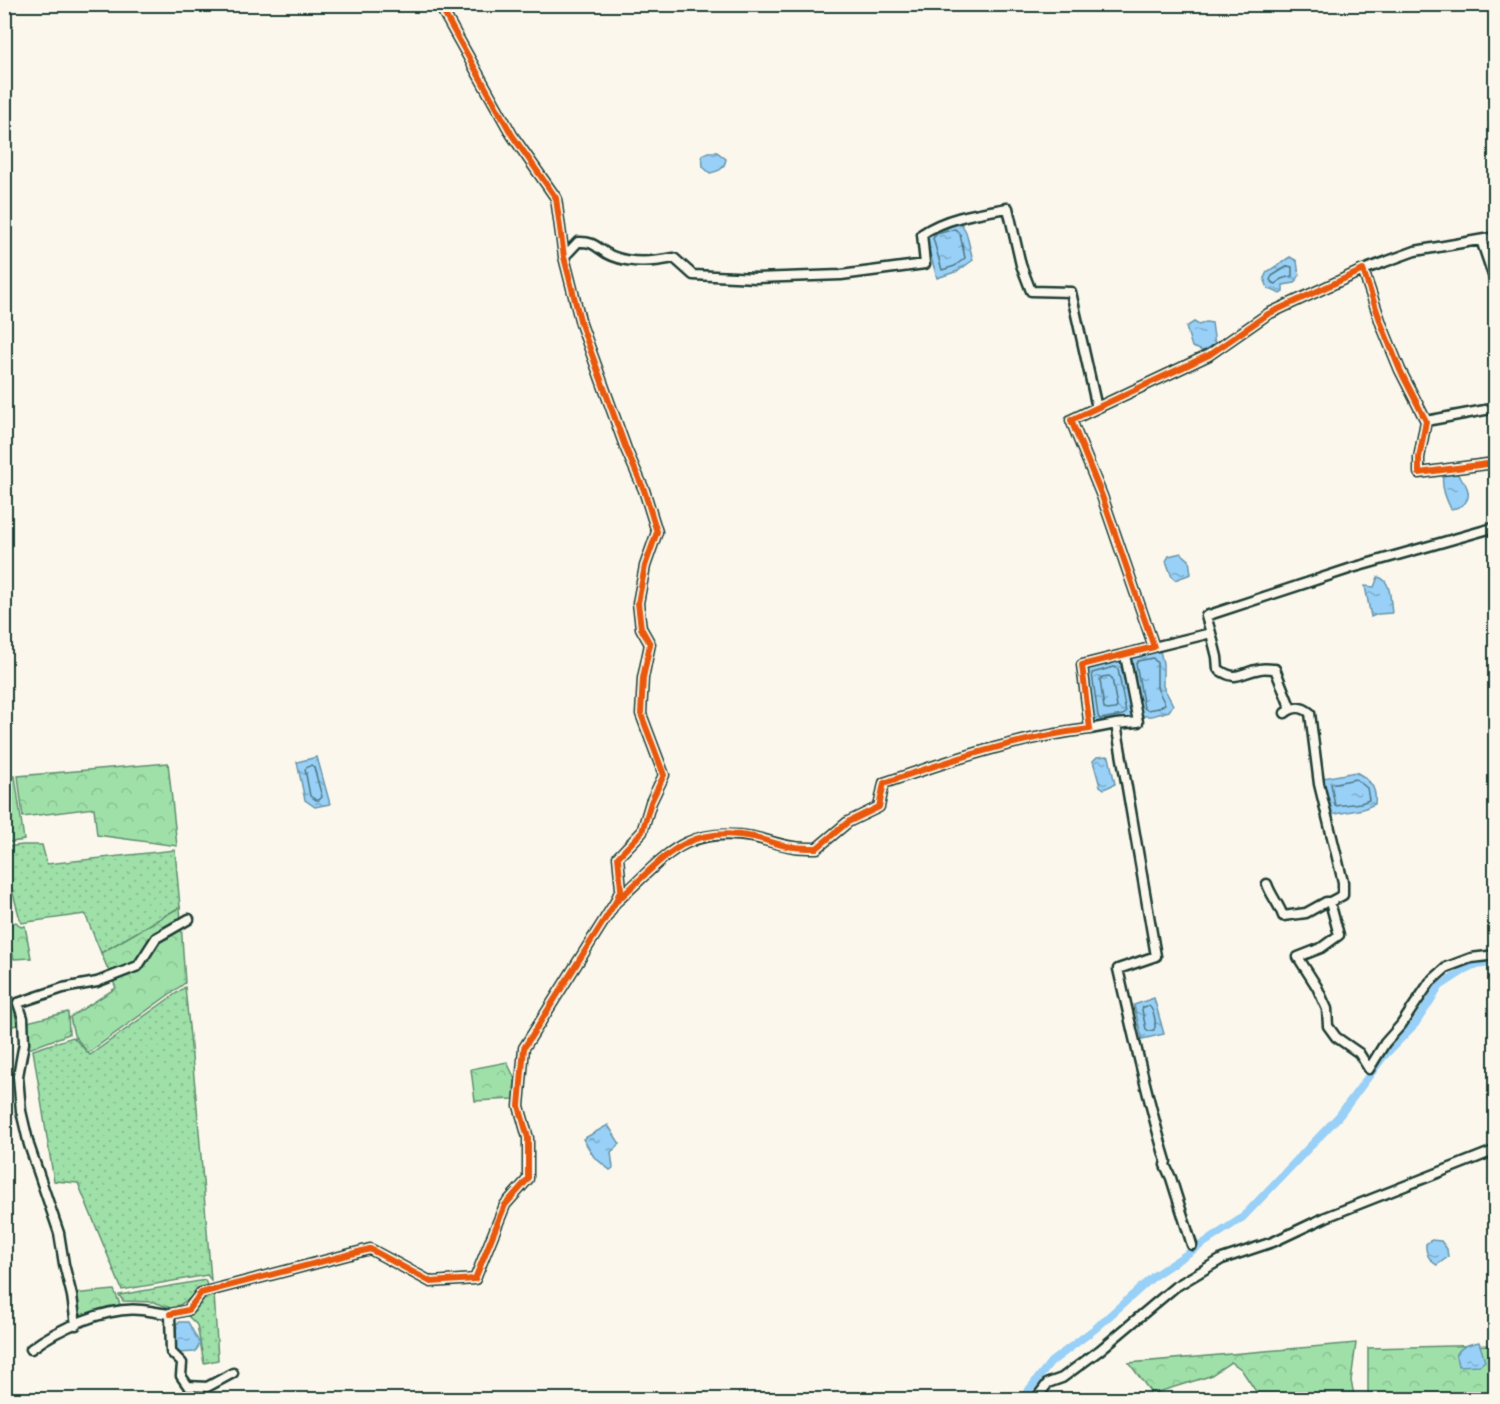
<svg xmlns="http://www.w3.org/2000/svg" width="1500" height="1404" viewBox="0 0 1500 1404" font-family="'Balsamiq Sans',sans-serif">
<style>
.grass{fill:url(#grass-dots);stroke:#5f8e6e;stroke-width:1.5}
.forest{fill:url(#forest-crowns);stroke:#5f8e6e;stroke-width:1.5}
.water{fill:url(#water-ripples);stroke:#6895a9;stroke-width:1.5}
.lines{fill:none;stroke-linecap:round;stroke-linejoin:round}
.shore{stroke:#4f7882;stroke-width:1.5}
.canal{stroke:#98d0f7;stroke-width:8}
.minor-casing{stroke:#1f3d34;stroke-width:13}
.minor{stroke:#fbf7ec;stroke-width:8}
.cycleway-casing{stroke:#fbf7ec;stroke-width:10}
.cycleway{stroke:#e8590c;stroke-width:6}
</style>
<defs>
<pattern id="grass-dots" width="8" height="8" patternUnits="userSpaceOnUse" patternTransform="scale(1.5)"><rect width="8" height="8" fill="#9fe0a9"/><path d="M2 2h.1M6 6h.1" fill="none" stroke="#88c192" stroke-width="1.8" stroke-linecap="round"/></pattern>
<pattern id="forest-crowns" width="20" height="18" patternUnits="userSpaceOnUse" patternTransform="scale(1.5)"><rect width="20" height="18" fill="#9fe0a9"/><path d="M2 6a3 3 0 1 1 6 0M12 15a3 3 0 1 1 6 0" fill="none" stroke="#88c192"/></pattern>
<pattern id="water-ripples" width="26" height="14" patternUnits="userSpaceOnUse" patternTransform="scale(1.5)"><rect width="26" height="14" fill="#98d0f7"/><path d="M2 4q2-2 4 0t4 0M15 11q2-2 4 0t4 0" fill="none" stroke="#7baac9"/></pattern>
</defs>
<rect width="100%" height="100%" fill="#fbf7ec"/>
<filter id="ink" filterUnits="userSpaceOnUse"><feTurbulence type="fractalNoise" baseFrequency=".0167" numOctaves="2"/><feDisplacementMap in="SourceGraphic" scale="12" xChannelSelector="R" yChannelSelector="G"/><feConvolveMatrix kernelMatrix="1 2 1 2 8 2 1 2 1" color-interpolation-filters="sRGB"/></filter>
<g filter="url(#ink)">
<!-- grass -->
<path class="grass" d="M23,845h19l5,19 128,-14 5,57 -79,46 -16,-39 -64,9 -16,-59 -1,-17z
M185,987l12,120 14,173 -4,-5 -85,15 -44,-107 -24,-2 -21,-131 40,-13 17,18z
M205,1280l3,8 -8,1 -9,9 -18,11 -19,-7 -31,-1 -4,-6z
M214,1293l4,67 -14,3 -7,-38 -10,-10 15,-17z"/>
<!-- forest -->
<path class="forest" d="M168,763l9,83 -80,-11 -3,-27 -71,9 -5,-41z
M15,776l9,64 -19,3v-66z
M180,907l5,76 -97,70 -14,-18 -4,-18 46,-29 -15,-35z
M16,922l5,5 4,-1 6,32 -17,1 -9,-34z
M5,953l12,72 -12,3h-1z
M68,1012l1,22 -43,16 1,-28z
M507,1062l8,17 -1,20 -39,2 -4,-32z
M114,1290l6,14 -7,6 -35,11 -5,-27z
M1356,1343l-5,38 4,18h-94l-20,-30 -10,-7 -21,14 -58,18 -23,-31z
M1495,1345v54h-127v-51z"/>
<!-- water -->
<path class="water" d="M708,152h9l9,7c-2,10 -6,12 -16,14l-7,-6 -1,-12z
M960,221l6,11 7,28 -15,11 -21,7 -12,-42 9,-7z
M1290,257l7,4 2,15 -4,7 -12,2v7l-3,2 -12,-6 -4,-10 3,-6z
M1194,322l5,3 7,-3 6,1 3,22 -4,4 -8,2 -11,-4 -6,-20z
M1447,473l10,1c15,14 17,31 -6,35 -5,-10 -10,-23 -8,-33z
M1181,553l8,7 2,14 -16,6 -3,-3 -6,-16 3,-5z
M1378,577c14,3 12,24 14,36l-14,1 -7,3 -6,-31 9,1z
M1160,651l3,12v23l10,19 -4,6 -17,5h-12l-12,-58z
M1122,658l12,62 -40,6 -9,-56 3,-4z
M1107,756l2,1 6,27 -11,5 -4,-3 -7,-25 4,-4z
M317,757l13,47 -15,3 -10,-7 -8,-38z
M1356,772c14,8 21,15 19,32l-12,5 -32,6 -8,-37z
M1154,998l10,36 -22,5 -8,-34z
M608,1125l12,19 -9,8 2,16 -3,2 -16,-13 -11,-18z
M1431,1240l10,1 6,8 1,8 -11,8c-8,-4 -12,-13 -11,-21z
M180,1322h8l12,22 -5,8 -17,1c-5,-7 -5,-19 -1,-26l-2,-3z
M1479,1342l6,19 -5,4 -22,1 -2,-10c4,-10 13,-12 23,-14z"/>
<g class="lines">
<!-- shore -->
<path class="shore" d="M955,229l5,5 5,24 -10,8 -13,4 -9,-32 4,-4z
M1288,266l4,1v9l-11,3 -5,5 -3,-1 -3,-3 2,-4z
M1153,658l4,5v25l8,16 -6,4 -12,2 -3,-2 -8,-45 2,-2z
M1114,667l4,2 8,44 -3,2 -23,4 -2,-3 -6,-43z
M1109,676l3,2 5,29 -2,2 -8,1 -3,-2 -4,-28 2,-3z
M311,765l3,2 8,30 -3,3h-3l-6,-4 -5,-27z
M1356,779l11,9 2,12 -8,3 -26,3 -4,-22z
M1149,1006c5,4 8,18 5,24l-5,1 -3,-2 -4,-19 1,-3z"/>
<!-- canal -->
<path class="canal" d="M1021,1400l30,-38 45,-34 59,-53 87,-57 97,-102 44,-59 32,-33 25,-38 31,-20 25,-4"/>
<!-- minor casing -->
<g class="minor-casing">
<path id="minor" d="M1481,240l15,44
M564,257l14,-15c19,-1 19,8 34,14 20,8 41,6 62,2l19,17 63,3 85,-3 84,-11 -3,-30c25,-17 57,-21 86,-26l13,57 10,26 40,1 26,116
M1363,270l52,-19 81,-14
M1426,421l70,-13
M1211,633l-5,-17 146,-48 144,-41
M1154,647l57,-14 6,24 1,12c20,14 22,3 42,0 4,-1 10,0 15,0l16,40
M1125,655l13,67 -22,2 40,232 -38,13c15,65 29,129 48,192l-1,4 6,13 21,67
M1285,713c9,-7 17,-7 25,0l9,71 24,98v13l-13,7
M1090,729l26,-5
M1267,884c4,12 12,20 16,32l23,-3 20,-11h4l9,33 -18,13 -23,9 19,30 10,22 1,17 8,11 23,16 10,16 16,-26 16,-18 29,-43 17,-15 24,-9 25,-3
M617,901c48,-43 65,-76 136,-64 13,3 27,8 41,10 7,1 15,1 23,1l31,-26 31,-15 5,-24c67,-23 136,-46 206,-54l-8,-64 72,-18 -52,-151 -31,-76 138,-65 59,-41 95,-44 19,56 18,44 26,51 -7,37v15l68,-9
M170,1314l18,-4 13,-17 169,-44 61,33 44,-3 30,-74 23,-26v-41l-9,-32 5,-58 91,-145 6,-14 -3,-32 24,-25 9,-30 13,-27 -23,-61 2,-36 7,-34 -9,-16 -3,-25 7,-37 12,-34 -13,-42 -18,-41 -45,-125 -17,-67 -8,-59 -44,-63 -73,-131
M76,1325l-4,-29 -8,-32 -5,-31 -30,-88 -8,-34 -3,-35 6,-33 -1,-25 -5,-15 45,-15 34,-6 41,-16 18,-28 33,-19
M31,1349c26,-20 77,-43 110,-39 10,1 19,3 29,4l1,38 11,11 -1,13 7,10 19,1 26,-14
M1035,1400l13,-17 14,-5 38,-28 75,-63 47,-28 51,-17 53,-25 170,-67"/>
</g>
<!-- minor -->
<use href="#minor" class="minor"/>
<!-- cycleway casing -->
<g class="cycleway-casing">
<path id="cycleway" d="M617,901c47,-42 66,-77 137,-64 13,3 26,9 40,10 7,1 15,1 23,1l31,-26 31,-15 5,-24c67,-23 136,-46 206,-54l-8,-64 72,-18 -52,-151 -31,-76 138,-65 59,-41 95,-44 19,56 18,44 26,51 -7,37v15l68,-9
M170,1314l18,-4 13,-17 169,-44 61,33 44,-3 30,-74 23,-26v-41l-9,-32 5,-58 91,-145 6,-14 -3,-32 24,-25 9,-30 13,-27 -23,-61 2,-36 7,-34 -9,-16 -3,-25 7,-37 12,-34 -13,-42 -18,-41 -45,-125 -17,-67 -8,-59 -44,-63 -73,-131"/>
</g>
<!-- cycleway -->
<use href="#cycleway" class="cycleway"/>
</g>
</g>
<!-- margin -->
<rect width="1500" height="1404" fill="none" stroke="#fbf7ec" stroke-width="24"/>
<rect x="12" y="12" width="1476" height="1380" fill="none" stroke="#1f3d34" stroke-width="2" filter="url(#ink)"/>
</svg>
